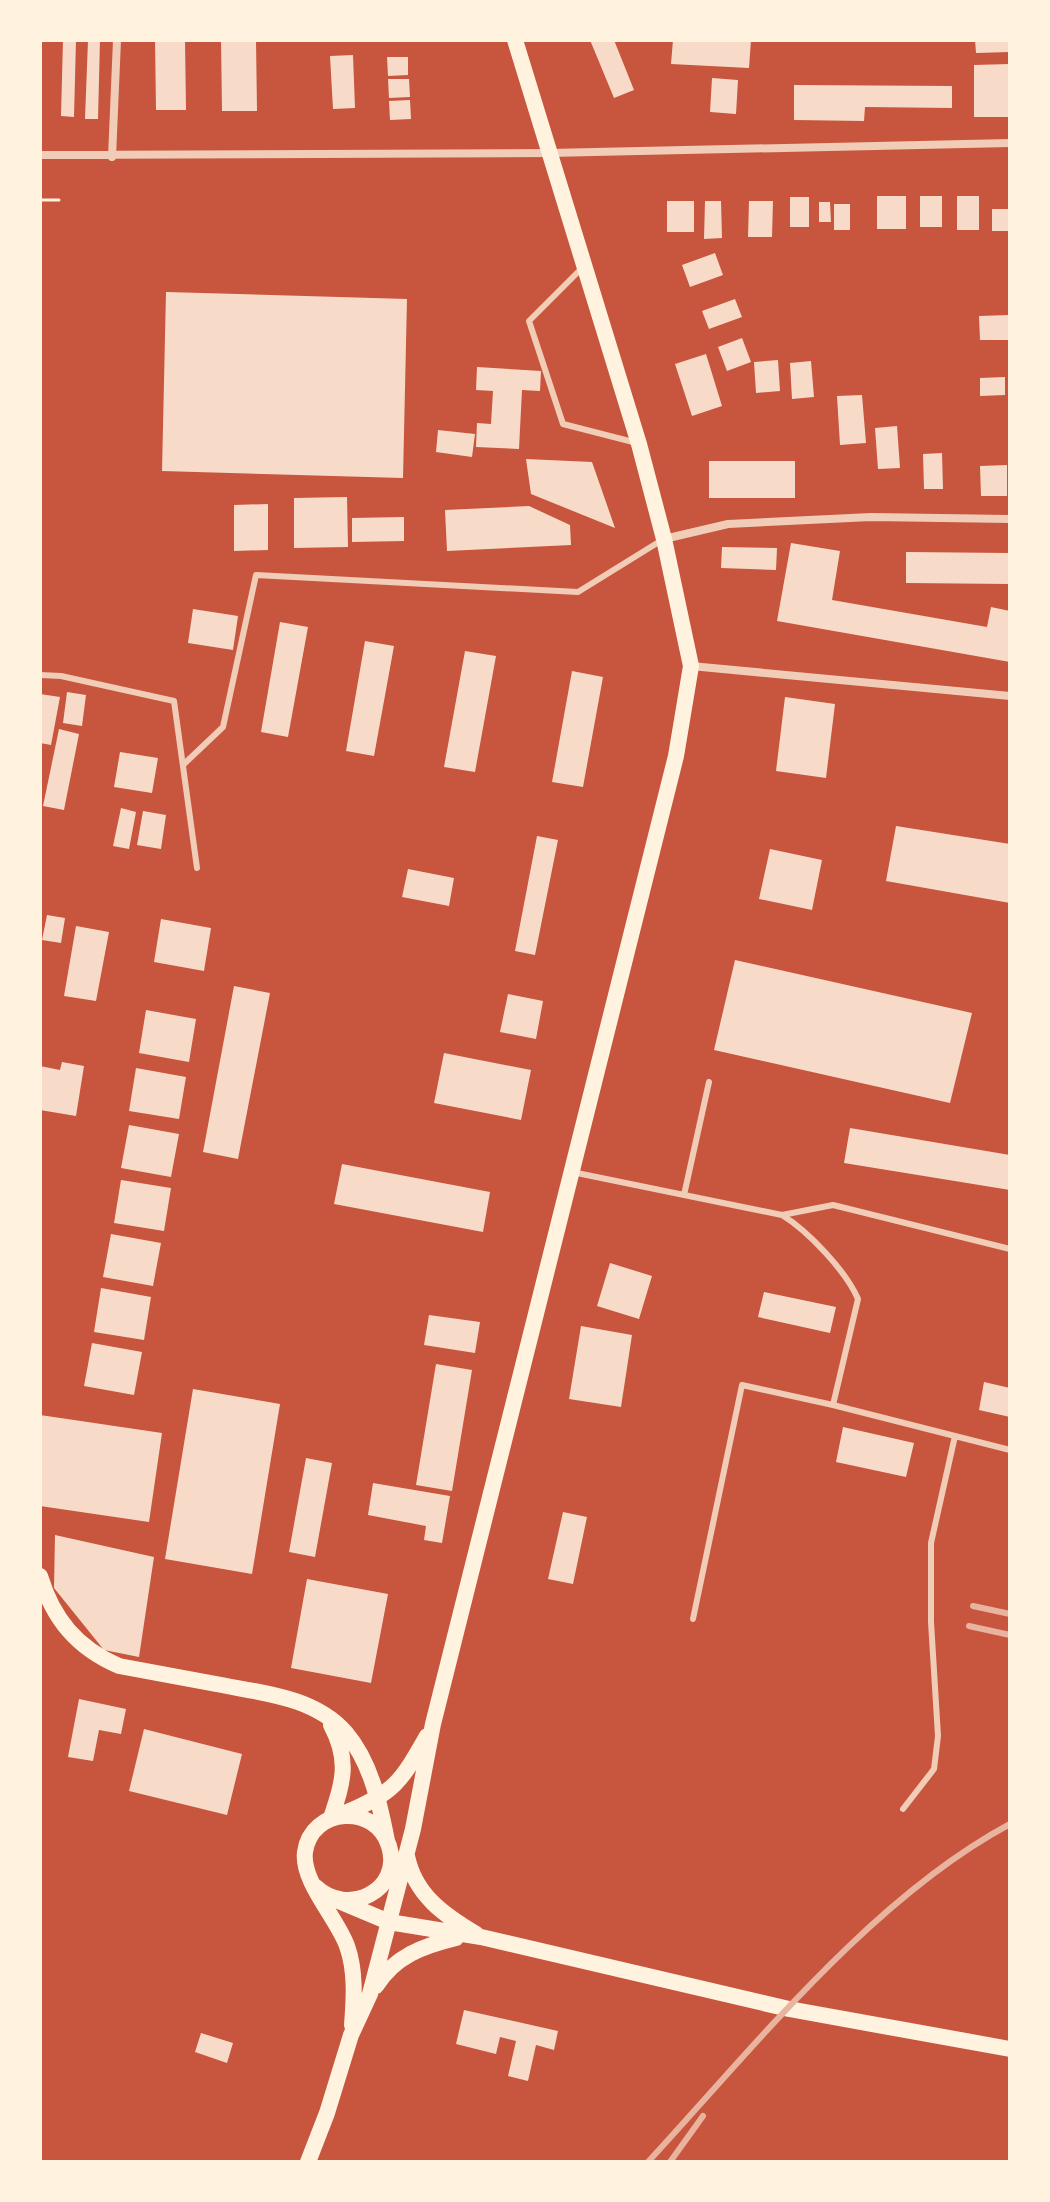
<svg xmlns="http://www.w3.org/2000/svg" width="1050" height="2202" viewBox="0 0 1050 2202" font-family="'Noto Sans',sans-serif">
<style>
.building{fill:#f7dbc8}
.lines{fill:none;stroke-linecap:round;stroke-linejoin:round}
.path{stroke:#fff3e0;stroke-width:3}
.service{stroke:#f1ccb7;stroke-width:6}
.minor{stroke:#f1ccb7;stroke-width:8}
.secondary{stroke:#fff3e0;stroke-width:16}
.rail{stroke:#e9b49f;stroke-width:6}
</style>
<rect width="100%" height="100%" fill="#c8553d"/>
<!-- building -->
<path class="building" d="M63,40h13l-2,77 -13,-1z
M88,40h12l-2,79h-13z
M155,40h30l1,70h-30z
M221,40h35l1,71h-35z
M590,40h24l20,50 -20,8z
M673,40h78l-2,28 -78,-4z
M975,40h35v12l-34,1z
M353,55l2,53 -22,1 -3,-53z
M387,57h21v18l-20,1z
M1010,64v53h-36v-52z
M712,78l26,2 -2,34 -26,-2z
M388,79h21l1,18 -21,1z
M794,85l158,1v22l-87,-1 -1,14 -70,-1z
M410,100l1,19 -21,1 -1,-19z
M877,196h29v33h-29z
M920,196h22v31h-22z
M957,196h22v34h-22z
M790,197h19v30h-19z
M667,201h27v31h-27z
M705,201h16l1,37 -18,1z
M749,201h24l-1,36h-24z
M819,202h11l1,20h-12z
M834,204h16v26h-16z
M992,209h16v22h-16z
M715,253l8,22 -33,12 -8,-22z
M166,292l241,7 -4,179 -241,-7z
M735,299l7,18 -33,12 -7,-18z
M1008,315v25h-28l-1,-24z
M742,338l9,24 -24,9 -9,-24z
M706,354l16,52 -30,10 -17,-52z
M778,360l2,31 -24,2 -2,-31z
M811,361l3,36 -22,2 -2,-36z
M477,367l64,4 -1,20 -18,-1 -3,59 -43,-2 1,-24 14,1 2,-33 -17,-1z
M1005,377v18l-25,1v-18z
M862,395l4,48 -26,2 -3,-49z
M897,426l3,42 -22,1 -3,-41z
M438,430l37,4 -3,23 -36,-5z
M942,453l1,36h-19l-1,-35z
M526,459l66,3 23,66 -84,-34z
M709,461h86v37h-86z
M1007,465v31h-26l-1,-30z
M347,497l1,50 -54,1v-50z
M268,504v46l-34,1v-46z
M529,506l41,19 1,20 -124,6 -2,-41z
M404,517v24l-52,1v-24z
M791,543l49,8 -8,49 155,27 4,-20 19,4v51l-233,-41z
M722,547l55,1 -1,22 -55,-2z
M906,552l104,1v31l-104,-1z
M193,609l45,7 -5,34 -45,-7z
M280,622l28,5 -20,110 -27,-5z
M365,641l29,5 -20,110 -28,-5z
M465,651l31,5 -21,116 -31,-5z
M572,671l31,6 -20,110 -31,-5z
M67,692l19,3 -4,31 -19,-3z
M40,694l20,3 -9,48 -11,-2z
M785,697l50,7 -9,74 -50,-7z
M59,729l20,5 -15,76 -21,-4z
M120,752l38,6 -6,35 -38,-6z
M121,808l15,4 -7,37 -16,-3z
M143,811l23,4 -5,34 -24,-4z
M896,826l114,18v59l-124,-22z
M537,836l21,4 -23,115 -20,-4z
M770,849l52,11 -10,50 -53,-11z
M408,869l46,9 -5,28 -47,-9z
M47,915l18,3 -4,25 -19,-3z
M161,919l50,9 -7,43 -50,-9z
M76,926l33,6 -13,69 -32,-5z
M735,960l237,53 -22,90 -236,-53z
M234,986l36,7 -32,166 -35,-7z
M508,994l35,7 -7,38 -36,-7z
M146,1010l50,9 -7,43 -50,-9z
M444,1053l87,17 -10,50 -87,-17z
M62,1062l22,4 -8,50 -36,-6v-44l20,4z
M136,1068l50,9 -7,42 -50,-8z
M129,1125l50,9 -8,43 -50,-9z
M850,1128l160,27v35l-166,-27z
M342,1164l148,28 -7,40 -149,-28z
M121,1180l50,8 -7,43 -50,-8z
M111,1234l50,9 -8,43 -50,-9z
M610,1263l42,13 -13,43 -42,-13z
M101,1288l50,9 -7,43 -50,-8z
M764,1292l72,15 -6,26 -72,-16z
M429,1315l51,7 -5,31 -51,-8z
M581,1326l51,9 -11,72 -52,-8z
M92,1343l50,9 -8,43 -50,-9z
M436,1364l36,6 -20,121 -36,-6z
M984,1382l26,6v29l-31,-7z
M193,1389l87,15 -28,170 -87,-15z
M40,1415l122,18 -13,89 -109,-16z
M843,1427l71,16 -8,34 -70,-15z
M306,1458l26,5 -17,94 -26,-5z
M373,1483l77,13 -8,47 -18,-3 2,-14 -58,-11z
M563,1512l24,5 -14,67 -25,-5z
M55,1535l99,22 -15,100 -35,-7 -50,-62z
M307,1579l81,15 -17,89 -80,-15z
M79,1699l47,10 -5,25 -22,-4 -6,31 -25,-4z
M144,1729l98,25 -15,61 -98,-24z
M464,2010l94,21 -4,19 -18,-5 -8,36 -20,-5 8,-35 -16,-4 -4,17 -40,-10z
M201,2033l32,10 -6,20 -32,-11z"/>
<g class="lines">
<!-- path -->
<path class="path" d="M40,200h19"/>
<!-- service -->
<path class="service" d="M582,268l-53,53 34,103 74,19
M40,675l21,1 113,25 23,167
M183,765l40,-38 33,-152 322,17 84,-52
M572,1172l210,43c26,16 64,56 76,84l-25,106 122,31 -24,107v79l7,114 -4,33 -31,40
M684,1195l25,-113
M782,1215l51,-10 177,44
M955,1436l55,14
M693,1619l49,-234 91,20"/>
<!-- minor -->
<path class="minor" d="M40,155l509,-2 461,-10
M112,157l5,-117
M664,539l64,-15 143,-7 139,2
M691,666l319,30"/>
<!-- secondary -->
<path class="secondary" d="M40,1576c13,43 37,72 79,90 32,6 64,12 97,18 44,9 98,12 130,49 25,29 34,72 41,108
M345,1813c49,-20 56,-31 82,-77
M331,1818c12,-36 19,-57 0,-93
M407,1856c8,39 37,59 69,78
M316,1887c31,30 87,4 73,-41 -13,-43 -78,-39 -84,6 -4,29 32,66 42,94 9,25 7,53 5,79
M339,1901l50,21 92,15 308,72 221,40
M376,1986c19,-30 47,-40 80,-48
M308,2162l19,-49 24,-78 19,-41 43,-165 20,-105 243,-968 15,-90 -27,-127 -25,-95 -124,-404"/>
<!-- rail -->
<path class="rail" d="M973,1606l37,8
M969,1626l41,9
M648,2162c106,-115 224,-264 362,-338
M670,2162l33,-46"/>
</g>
<!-- border -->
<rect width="1050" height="2202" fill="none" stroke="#fff3e0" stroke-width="84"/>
</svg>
